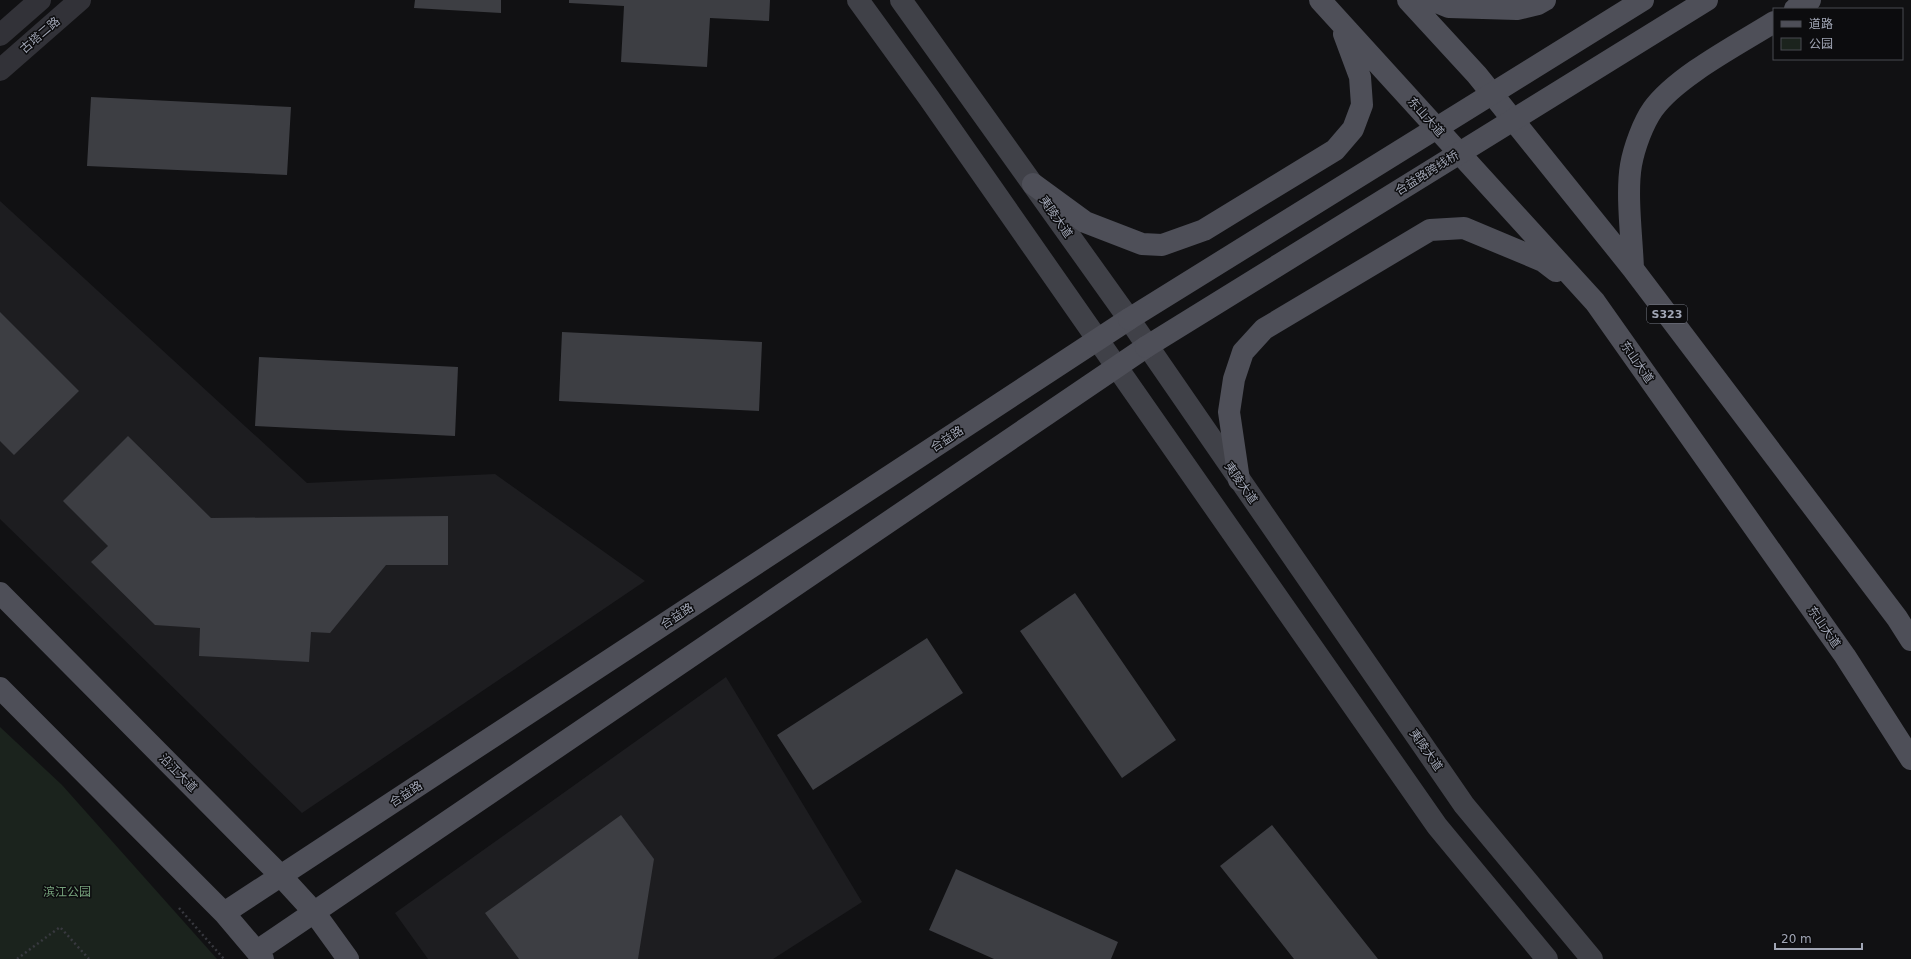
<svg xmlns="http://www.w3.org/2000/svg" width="1911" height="959" viewBox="0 0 1911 959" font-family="'DejaVu Sans','Noto Sans SC',sans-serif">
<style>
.built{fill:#1d1d20}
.green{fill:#1b231d}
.building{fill:#3d3e43}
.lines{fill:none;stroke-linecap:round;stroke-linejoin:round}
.path{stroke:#38393f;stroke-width:2.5;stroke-dasharray:2 3;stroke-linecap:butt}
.tertiary{stroke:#323238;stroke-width:22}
.secondary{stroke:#404148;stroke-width:22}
.primary{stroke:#4e4f58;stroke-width:22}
.primary-bridge{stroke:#4e4f58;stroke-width:22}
.labels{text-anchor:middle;stroke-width:3;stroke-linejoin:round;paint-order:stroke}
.shield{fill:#0c0c0e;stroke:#747883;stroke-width:1}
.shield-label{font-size:11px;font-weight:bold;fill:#a1a6b5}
.street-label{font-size:12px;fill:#a1a6b5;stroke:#0c0c0e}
.park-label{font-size:12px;fill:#76a27c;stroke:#0c0c0e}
</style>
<rect width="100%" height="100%" fill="#111113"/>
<!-- built -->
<path class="built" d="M0,201l307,282 188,-9 150,107 -343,232 -302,-294z
M726,677l136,225 -89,57h-345l-33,-46z"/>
<!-- green -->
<path class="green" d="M0,727l62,58 155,174h-217z"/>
<!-- building -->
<path class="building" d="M415,0h86v13l-87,-5z
M569,0h201l-1,21 -59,-3 -3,49 -86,-5 3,-56 -55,-3z
M91,97l200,10 -4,68 -200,-9z
M0,312l79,79 -65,64 -14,-14z
M562,332l200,10 -3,69 -200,-10z
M259,357l199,10 -3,69 -200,-10z
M128,436l83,82 237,-2v49h-62l-56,68 -19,-1 -2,30 -110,-6 1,-28 -45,-3 -64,-63 17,-16 -45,-45z
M1075,593l101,147 -54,38 -102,-147z
M927,638l36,55 -150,97 -36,-55z
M621,815l33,44 -16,100h-119l-34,-46z
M1272,825l106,134h-84l-74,-93z
M956,869l162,73 -7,17h-117l-65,-29z"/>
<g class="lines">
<!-- path -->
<path class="path" d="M179,908l45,51
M17,959l43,-32 29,32"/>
<!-- tertiary -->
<path class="tertiary" d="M0,35l40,-35
M0,70l80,-70"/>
<!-- secondary -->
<path class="secondary" d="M858,0l71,98 508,728 110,133
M901,0l228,319 335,486 128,154"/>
<!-- primary -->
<path class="primary" d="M1320,0l275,302 250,354 66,103
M1408,0l69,75 156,194 264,349 14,22
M1432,0l17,7 68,2 21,-5 7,-4
M1795,9l15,-9
M1033,184l52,38 57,22 20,1 42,-15 131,-80 18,-21 9,-24 -2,-28 -16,-43
M1633,269c-1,-30 -7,-75 -2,-104 3,-17 12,-42 22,-56 24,-33 86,-65 121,-87
M1239,480l-10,-68 5,-33 9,-27 21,-23 166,-99 34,-2 79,33 13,10
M0,593l281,283 33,36 34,47
M0,688l224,225 39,46
M224,913l905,-594
M257,951l889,-604"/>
<!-- primary-bridge -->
<path class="primary-bridge" d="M1129,319l514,-319
M1146,347l561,-347"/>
</g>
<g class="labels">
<!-- shield labels -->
<rect class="shield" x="1647" y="305" width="40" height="18" rx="3"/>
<g class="shield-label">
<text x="1667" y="318">S323</text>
</g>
<!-- street labels -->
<g class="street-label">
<text transform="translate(40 35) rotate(-41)" y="4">古塔二路</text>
<text transform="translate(1426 117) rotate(48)" y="4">东山大道</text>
<text transform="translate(1427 173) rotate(-32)" y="4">合益路跨线桥</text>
<text transform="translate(1056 217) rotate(55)" y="4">夷陵大道</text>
<text transform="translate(1637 362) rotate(55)" y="4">东山大道</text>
<text transform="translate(947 439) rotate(-33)" y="4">合益路</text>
<text transform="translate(1241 483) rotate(55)" y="4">夷陵大道</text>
<text transform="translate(677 616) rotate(-33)" y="4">合益路</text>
<text transform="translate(1824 627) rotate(55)" y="4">东山大道</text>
<text transform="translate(1426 750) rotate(55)" y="4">夷陵大道</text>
<text transform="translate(178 773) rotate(45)" y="4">沿江大道</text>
<text transform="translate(406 794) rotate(-33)" y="4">合益路</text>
</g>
<!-- park labels -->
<g class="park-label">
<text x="67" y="896">滨江公园</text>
</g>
</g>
<!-- legend -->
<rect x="1773" y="8" width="130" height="52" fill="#0c0c0e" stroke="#484a51"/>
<rect x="1781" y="21" width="20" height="6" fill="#4e4f58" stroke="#484a51"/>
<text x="1809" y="28" font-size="12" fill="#a1a6b5">道路</text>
<rect x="1781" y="38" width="20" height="12" fill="#1b231d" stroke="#484a51"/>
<text x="1809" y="48" font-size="12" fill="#a1a6b5">公园</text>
<!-- scale -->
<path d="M1775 943v6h87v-6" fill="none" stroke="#a1a6b5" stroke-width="2"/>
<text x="1781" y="943" font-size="12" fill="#a1a6b5" stroke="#0c0c0e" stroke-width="3" paint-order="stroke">20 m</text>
</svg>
